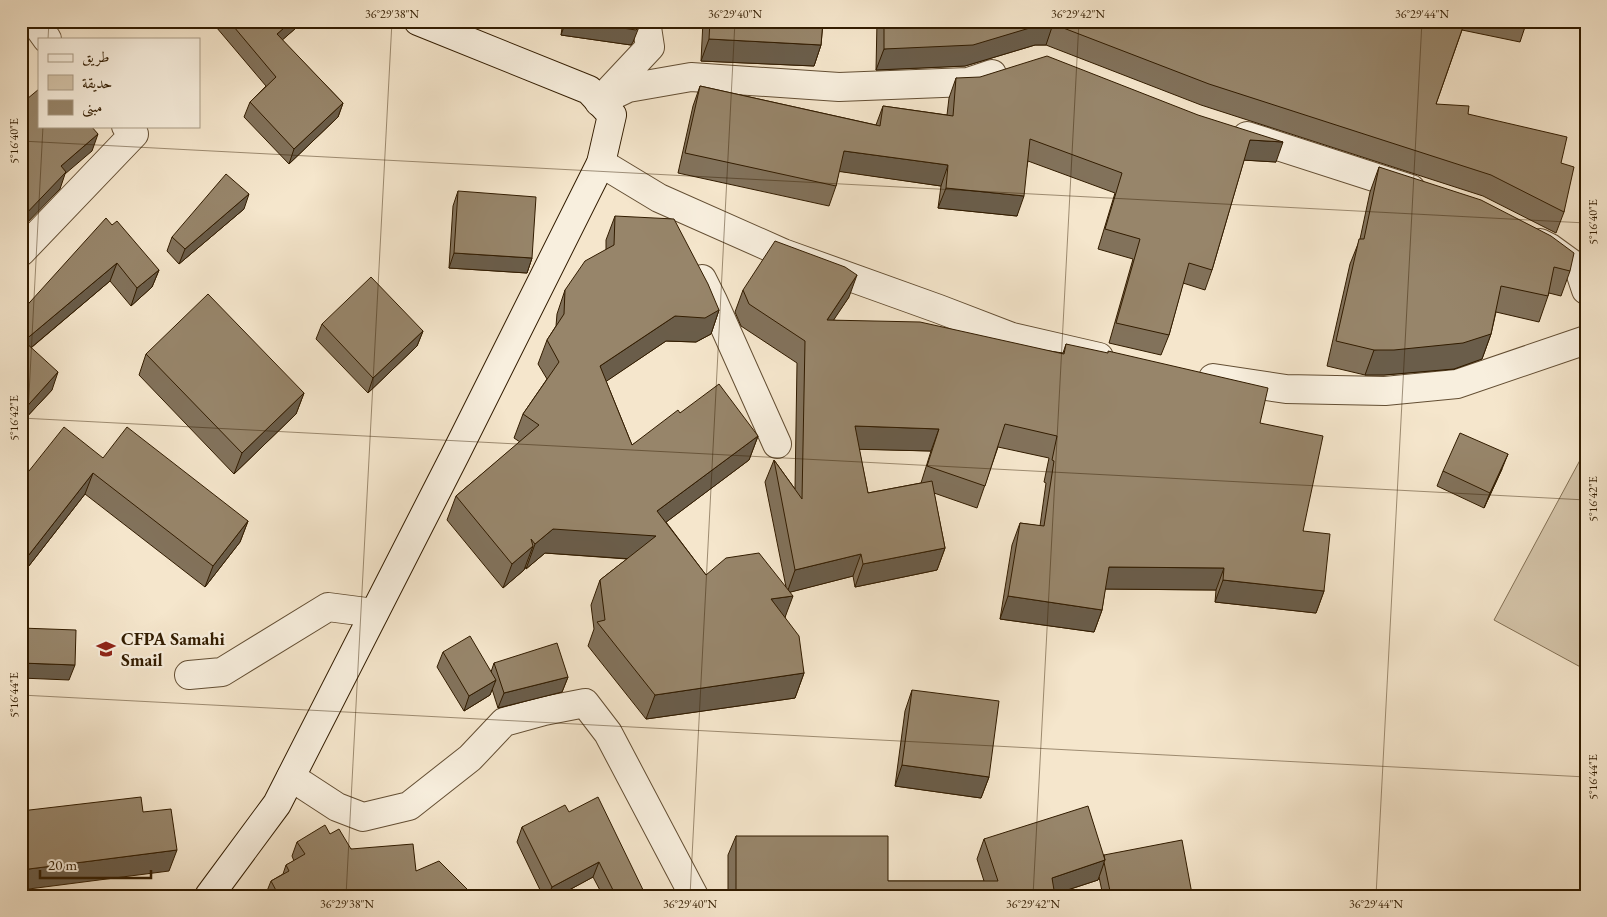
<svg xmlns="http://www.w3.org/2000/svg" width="1607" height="917" viewBox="0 0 1607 917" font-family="'EB Garamond',Amiri,serif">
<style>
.green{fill:#d4c4a9;stroke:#837054}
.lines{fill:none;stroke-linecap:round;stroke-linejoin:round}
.street-casing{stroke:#634e33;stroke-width:30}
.secondary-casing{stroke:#321c00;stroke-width:30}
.street{stroke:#f8efde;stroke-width:28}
.secondary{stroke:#f8efde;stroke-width:28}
.wall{fill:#82725b;stroke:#321c00;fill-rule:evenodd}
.shaded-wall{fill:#6a5d4a;stroke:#321c00}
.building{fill:#97856a;stroke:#321c00}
.ticks{fill:none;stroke:#321c00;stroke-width:1;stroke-opacity:0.45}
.labels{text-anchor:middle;stroke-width:4.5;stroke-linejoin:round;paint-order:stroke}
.poi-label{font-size:18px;font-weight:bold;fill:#321c00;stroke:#f8efde;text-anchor:start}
.neatline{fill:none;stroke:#321c00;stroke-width:2}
.ticks-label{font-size:12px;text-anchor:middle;fill:#321c00}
</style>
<rect width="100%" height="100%" fill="#f5e6cc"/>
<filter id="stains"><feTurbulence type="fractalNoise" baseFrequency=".004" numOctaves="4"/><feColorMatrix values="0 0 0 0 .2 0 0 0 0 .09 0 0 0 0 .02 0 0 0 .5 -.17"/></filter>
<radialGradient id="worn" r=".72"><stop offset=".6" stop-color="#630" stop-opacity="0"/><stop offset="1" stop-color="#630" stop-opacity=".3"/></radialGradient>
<!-- green -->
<path class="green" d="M1586,449v221l-92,-50z"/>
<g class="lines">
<!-- street casing -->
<g class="street-casing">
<path id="street" d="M34,21l13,18
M605,95l45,-48 -4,-26
M599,102l29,-14 63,-11 148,10 129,-5 24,-8
M1247,136l164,53
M601,163l58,35 124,55 156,56 73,28 87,20
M1540,243l10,5 29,21 7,21
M21,252l113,-118 -8,-8
M702,279l11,22 64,143
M1213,378l73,11 99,2 72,-7 129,-44
M189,675l33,-3 106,-65 46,6
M291,777l46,30 26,10 46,-11 61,-48 34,-36 40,-11 41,-8 23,30 86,163"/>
</g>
<!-- secondary casing -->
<g class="secondary-casing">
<path id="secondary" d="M209,896l68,-92 178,-349 146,-292 11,-48 -23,-25 -171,-69"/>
</g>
<!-- street -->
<use href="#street" class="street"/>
<!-- secondary -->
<use href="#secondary" class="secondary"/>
</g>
<!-- wall -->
<path class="wall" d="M211,21h93l-22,19 61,63 -5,14 -49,47 -45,-47 6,-15 16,-16z
M563,21h75l-5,21 -2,3 -70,-10z
M703,21h121l-1,1 -2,23 -7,21 -113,-5z
M877,21h650l-7,21 -58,-12 -26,74 32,10 93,49 3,49 -8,21 -73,-37 -282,-91 -155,-60h-11l-70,21 -89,4z
M956,78l320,84 -32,-2 -32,110 -7,20 -22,-7 -14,52 -8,20 -52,-12 24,-84 -35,-10 17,-56 -87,-32 -11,55 -79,-8 3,-22 -102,-15 -3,15 -7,20 -151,-33 15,-67 7,-20 176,39 7,-19 64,9 2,-17z
M1379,167l191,104 -9,25 -12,-3 -10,29 -43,-10 -5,22 -9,25 -28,10 -70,6h-19l-38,-9 23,-102 10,-25 10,-47z
M458,191l74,67 -5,15 -78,-5 4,-62z
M244,209l-65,55 -12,-13 5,-14z
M615,216l104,94 -8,24 -15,8 -30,-1 -60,40 26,64 48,-32 78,23 -9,24 -83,62 40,53 80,12 -21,-105 9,-22 21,29 2,-126 -56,-37 -6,-14 8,-22 106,7 -16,23 230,33 3,-9 194,79 43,108 21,60 -8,22 -101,-11 1,-12 -111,-1 -3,21 -8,22 -94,-13 12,-74 8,-22 20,3 6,-43 -2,-1 5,-24 -51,-11 -21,61 -43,-15 11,55 -8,22 -82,17 -2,-11 -63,16 -5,26 19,55 -9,25 -149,21 -58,-73 6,-17 -3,-24 9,-25 27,-21 -82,-6 -19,16 -1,-2 -1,3 -21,18 -56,-68 9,-24 64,-54 -6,-4 9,-24 24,-35 -9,-15 9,-24 9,-14 1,-12 8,-24 41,-40v-10zM859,449l72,2 -10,32 -53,10z
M112,225l47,45 -7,17 -21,19 -21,-25 -79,67 21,42 -31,33v-111z
M322,324l101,7 -6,15 -49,47 -52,-54z
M146,354l158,39 -8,21 -62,60 -95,-99z
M103,458l145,63 -8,21 -35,45 -120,-93 -64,82v-95z
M1502,469l-18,39 -47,-22 6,-15z
M443,652l48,20 3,-9 74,14 -6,15 -64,16 -6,-19 -2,6 -26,16 -27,-44z
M912,690l77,87 -8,21 -86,-12 10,-75z
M569,812l77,84h-43l-10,-19 -35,19h-15l-26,-54 5,-15z
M330,834l21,15 65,22 58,25h-209l6,-15 12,-7 3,-9 8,-4 -2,-5 5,-14z
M736,836l152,45h96l-7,-22 7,-20 120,16 87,41h-88l-4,-19 -1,3 -43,14v2h-327v-41z"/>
<!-- shaded-wall -->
<path class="shaded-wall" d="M292,21h12l-32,28 5,-15z
M566,21h9l64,6 -6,15 -2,3 -70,-10z
M1043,24h10l-7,21h-11l-70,21 -89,4 8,-21z
M709,39l112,6 -7,21 -113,-5z
M343,103l-5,14 -49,47 5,-15z
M98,134l-6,17 -27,23 -5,15 -39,40v-10l40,-53z
M1250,140l33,2 -7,20 -34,-2z
M844,151l104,14 -7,21 -105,-15z
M946,188l78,8 -7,20 -79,-8z
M249,194l-5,15 -65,55 6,-15z
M454,253l78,5 -5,15 -78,-5z
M117,263l-7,18 -89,75 3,-15z
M159,270l-7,17 -21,19 6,-18z
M857,275l-8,22 -30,45 8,-22z
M719,310l-8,24 -15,8 -30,-1 -74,50 8,-25 75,-50z
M423,331l-6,15 -49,47 5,-15z
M1491,334l-9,25 -28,10 -70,6h-19l9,-25z
M58,372l-6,18 -31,33v-10z
M304,393l-8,21 -62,60 8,-21z
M855,426l84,3 -8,22 -84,-2z
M758,436l-9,24 -100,75 7,1 -9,24 -102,-7 -19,16 9,-25 18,-15 104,-18z
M1508,454l-6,15 -18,39 6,-15z
M93,473l-8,21 -64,82v-11z
M248,521l-8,21 -35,45 8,-21z
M533,546l-9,24 -21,18 9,-24z
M945,548l-8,22 -82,17 8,-23z
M861,554l-8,22 -66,17 8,-23z
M1109,567l115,1 -8,22 -115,-1z
M1223,580l101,11 -8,22 -101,-11z
M793,596l-9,24 -13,-21z
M1008,596l94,14 -8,22 -94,-13z
M21,663l54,2 -6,15 -48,-2z
M804,673l-9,25 -149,21 9,-24z
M568,677l-6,15 -64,16 6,-15z
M496,680l-6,15 -26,16 5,-15z
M902,765l87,12 -8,21 -86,-12z
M177,850l-8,21 -148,19v-20z
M1105,860l-7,20 -49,16 3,-18z
M599,862l-6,15 -35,19h-10l4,-9z
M367,892l-1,4h-6z"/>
<!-- building -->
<path class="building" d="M229,21h63l-15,13 66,69 -49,46 -44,-47 26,-25z
M575,21h63l1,6 -3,3z
M710,21h113l-2,24 -112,-6z
M884,21l366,1 -1,-1h216l-29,83 33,2 -1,8 99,23 -6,26 13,4 -10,45 -73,-37 -282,-91 -156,-60h-10l-70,21 -89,4z
M1047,56l151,59 85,27 -33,-2 -38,130 -23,-7 -20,72 -53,-12 24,-84 -35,-10 17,-56 -92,-34 -6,57 -78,-8 2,-23 -104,-14 -8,35 -151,-33 15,-67 180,40 3,-20 70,10 3,-38 24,-1z
M39,89v37h52l7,8 -37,32 5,6 -45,47v-115z
M1379,167l102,33 70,36 23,17 -4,18 -16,-4 -6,29 -47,-10 -10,48 -28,9 -69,7h-20l-38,-9 23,-102h5z
M226,174l23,20 -64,55 -13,-12z
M458,191l78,6 -4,61 -78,-5z
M615,216l59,3 34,65 11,26 -14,8 -30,-2 -75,50 32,79 46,-35 2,3 39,-29 39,52 -101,75 49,64 20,-17 33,-5 34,43 -22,3 28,37 5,37 -149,22 -58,-73 8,-2 -5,-40 56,-44 -103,-7 -18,15 -4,-5 2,7 -21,18 -56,-68 83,-71 -16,-11 36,-52 -12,-22 17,-26 1,-24 20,-29 29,-16z
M106,218l6,7 5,-4 42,49 -22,18 -20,-25 -93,78 34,31 -37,41v-101z
M775,241l70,26 12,8 -30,45 93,2 144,32 2,-10 42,9v-2l160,37 -8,35 63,13 -20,95 27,3 -6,57 -101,-11 1,-12 -115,-1 -7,43 -94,-14 12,-73 24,3 10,-65 -2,-1 5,-24 -52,-12 -20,62 -58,-20 12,-37 -84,-3 13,67 64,-12 13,67 -82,16 -2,-10 -66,16 -21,-110 28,39 3,-158 -56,-37 -6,-14z
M371,277l52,54 -50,47 -51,-54z
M208,294l96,99 -62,60 -96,-99z
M64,427l39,31 24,-31 121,94 -35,45 -120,-93 -72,92v-84z
M1460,433l48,21 -18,39 -47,-22z
M21,628l55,2 -1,35 -54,-2z
M470,636l26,44 -27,16 -26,-44z
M557,643l11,34 -64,16 -10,-30z
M912,690l87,11 -10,76 -87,-12z
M141,797l2,15 28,-3 6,41 -156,20v-59z
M598,797l48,99h-30l-17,-34 -47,25 -30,-60 43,-22 4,7z
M1088,806l17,54 -53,18 3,18h-319v-60h152v45h110l-14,-42z
M325,825l5,9 9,-5 12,20 62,-5 3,27 23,-10 35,35h-106l-1,-4 -7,4h-81l-8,-15 18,-10 -3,-6 19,-11 -8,-12z
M1182,840l10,54 -9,2h-72l-7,-34 1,-2 -1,-5z"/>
<!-- ticks -->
<path class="ticks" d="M48,39l1,-18M21,141l1565,82M21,418l1565,82M21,548l22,-422M21,695l1565,82M346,896l46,-875M690,896l45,-875M1033,896l46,-875M1376,896l46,-875"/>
<!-- icons -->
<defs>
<g id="university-bare" transform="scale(1.5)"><path d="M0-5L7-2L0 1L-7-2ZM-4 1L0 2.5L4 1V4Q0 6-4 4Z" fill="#8f2418" stroke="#f8efde" stroke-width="2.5" paint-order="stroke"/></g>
</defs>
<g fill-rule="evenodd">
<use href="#university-bare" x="106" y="649"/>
</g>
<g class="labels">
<!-- poi labels -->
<g class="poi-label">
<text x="121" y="645">CFPA Samahi<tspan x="121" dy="21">Smail</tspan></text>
</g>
</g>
<!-- margin -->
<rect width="1607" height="917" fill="none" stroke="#f5e6cc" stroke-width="55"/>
<!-- legend -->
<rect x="38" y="38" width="162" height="90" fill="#f8efde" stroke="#a99b85"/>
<rect x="48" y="54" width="25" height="8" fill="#f8efde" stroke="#a99b85"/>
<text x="82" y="62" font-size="15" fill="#321c00">طريق</text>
<rect x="48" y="75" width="25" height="15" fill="#d4c4a9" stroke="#a99b85"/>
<text x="82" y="88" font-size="15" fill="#321c00">حديقة</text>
<rect x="48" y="100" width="25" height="15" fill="#97856a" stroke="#a99b85"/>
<text x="82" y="112" font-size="15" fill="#321c00">مبنى</text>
<!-- scale -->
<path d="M40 870v8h111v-8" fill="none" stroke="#321c00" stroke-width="2.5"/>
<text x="48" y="870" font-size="15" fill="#321c00" stroke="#f8efde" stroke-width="4" paint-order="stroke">20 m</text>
<rect x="28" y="28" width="1552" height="862" class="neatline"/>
<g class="ticks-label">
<text x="392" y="18">36°29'38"N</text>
<text x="735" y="18">36°29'40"N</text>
<text x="1078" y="18">36°29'42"N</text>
<text x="1422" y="18">36°29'44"N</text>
<text transform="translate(14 141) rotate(-90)" y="4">5°16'40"E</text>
<text transform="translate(1593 222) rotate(-90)" y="4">5°16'40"E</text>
<text transform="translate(14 418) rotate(-90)" y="4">5°16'42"E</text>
<text transform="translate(1593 499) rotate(-90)" y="4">5°16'42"E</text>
<text transform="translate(14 695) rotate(-90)" y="4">5°16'44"E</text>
<text transform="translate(1593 777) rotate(-90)" y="4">5°16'44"E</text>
<text x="347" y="908">36°29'38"N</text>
<text x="690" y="908">36°29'40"N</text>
<text x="1033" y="908">36°29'42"N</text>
<text x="1376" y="908">36°29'44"N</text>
</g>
<rect width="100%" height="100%" filter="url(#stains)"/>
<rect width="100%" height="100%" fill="url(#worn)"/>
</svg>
